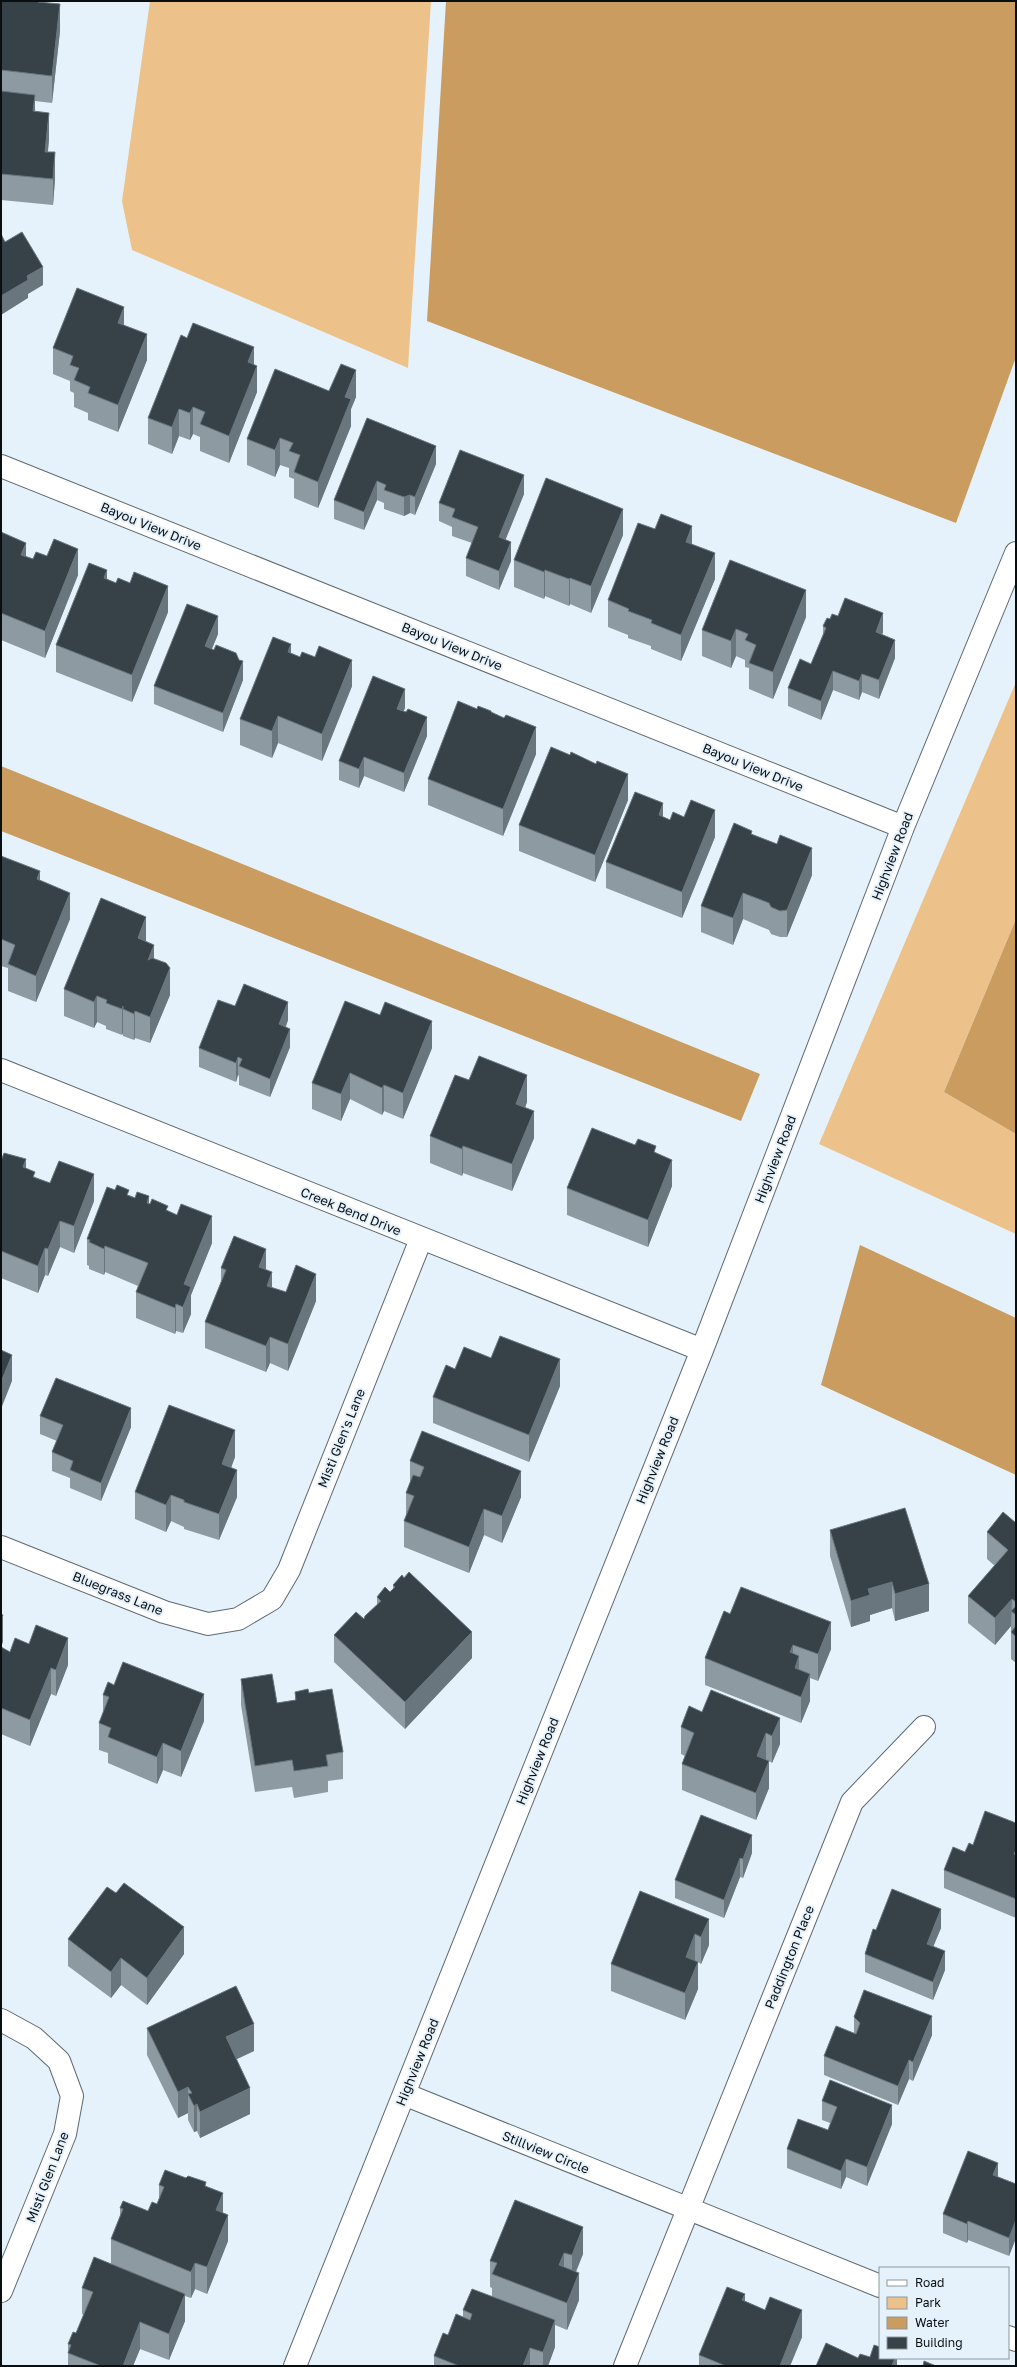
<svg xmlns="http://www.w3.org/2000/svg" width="1017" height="2367" viewBox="0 0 1017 2367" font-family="'Golos Text',sans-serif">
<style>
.green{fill:#ecc28a}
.water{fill:#ca9c5f}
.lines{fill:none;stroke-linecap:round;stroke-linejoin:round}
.minor-casing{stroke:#5e6a71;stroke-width:24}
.minor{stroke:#fff;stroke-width:22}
.wall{fill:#8e9aa2}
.shaded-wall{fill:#6a767e}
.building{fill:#364148;stroke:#6a767e}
.labels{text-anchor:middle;stroke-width:4;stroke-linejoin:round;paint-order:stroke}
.street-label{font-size:13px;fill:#090e11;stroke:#e5f2fb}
</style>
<rect width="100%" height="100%" fill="#e5f2fb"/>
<!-- green -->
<path class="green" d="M150,1h281l-23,367 -276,-118 -10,-49z
M1016,682v237l-72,173 72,42v100l-197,-90z"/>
<!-- water -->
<path class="water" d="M446,1h570v356l-60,166 -529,-202z
M1,766l759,308 -19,47 -740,-290z
M1016,919v215l-72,-42z
M860,1245l156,73v157l-195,-90z"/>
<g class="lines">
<!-- minor casing -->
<g class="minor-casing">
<path id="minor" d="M1,466l902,361
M1,1070l701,280
M1,1547l163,65 44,12 30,-5 34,-20 17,-29 132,-331
M1,2020l33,18 25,23 13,35 -7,38 -64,157
M404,2094l476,192
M1008,2337l8,3
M295,2366l407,-1016 201,-523 113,-274
M625,2366l227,-564 72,-75"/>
</g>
<!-- minor -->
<use href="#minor" class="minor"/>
</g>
<!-- wall -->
<path class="wall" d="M1,1h38v1l21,29 -8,72 -17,-2v11l14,27 -1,13 7,27 -2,26 -52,-5z
M124,325l23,35 -29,72 -30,-12v-7l-14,-6v-14l-4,-2v-10l-17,-7v-26z
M254,365l3,27 -28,71 -29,-12v-14l-7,-3 -3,6 -11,-4 -7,18 -24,-10v-26z
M329,391l27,6 -5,12v17l-33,82 -24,-10v-19l-5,-2v-9l-9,-3 -5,12 -28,-12v-26z
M367,418l69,46 -21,51 -5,-2 -6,3 -20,-7v-6l-7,-3 -13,30 -30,-11v-19z
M524,494l-19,46 6,21 -12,29 -33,-14v-18l6,-15 -20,-7v-9l-13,-6v-18z
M1,532l25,24 52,19 -33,83 -44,-18z
M623,535l-32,78 -21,-9 -1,2 -24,-10 -1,3 -30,-12v-27z
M692,544l23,35 -34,82 -30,-12v-3l-23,-8v-3l-20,-8v-27z
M107,579l61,33 -36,90 -76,-30v-27z
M838,616l45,16 -1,2 13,24 -16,41 -17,-7 -3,8 -26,-10 -12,30 -33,-14v-18l23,-24 12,-29v-9l7,-7z
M806,617l-33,82 -24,-10v-21l-4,-1v-7l-9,-4 -5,12 -29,-12v-26z
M218,634l-6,15 27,11 4,20 -20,52 -69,-28v-18z
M291,653l61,33 -30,75 -44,-18 -6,15 -32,-13v-26z
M405,708l-2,3 24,25 -23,56 -40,-16 -5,12 -20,-8v-19z
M477,709l14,4 45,41 -33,82 -75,-31v-26z
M570,755l26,9 32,36 -33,82 -76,-31v-26z
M663,817l7,3 14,-3 31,20 -33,81 -76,-30v-26z
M752,834l60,41 -25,62h-7l-9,-3 -2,-4 -26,-11 -10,26 -32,-13v-26z
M1,856l39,24 30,39 -34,83 -28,-11v-23l-7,-2z
M146,941l24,54 -20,48 -15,-5 -1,2 -11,-4v-3l-1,2 -16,-6v-3l-9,-4 -3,6 -30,-12v-27z
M235,1006l53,14 -2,7 4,20 -20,50 -31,-12v-9l-1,-1 -2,7 -37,-15v-19z
M432,1048l-29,71 -19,-8 -2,4 -32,-16 -9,22 -29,-12v-26z
M527,1102l-2,6 9,30 -22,53 -49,-18 -1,3 -32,-13v-27z
M635,1145l21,8 16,33 -24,61 -81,-32v-27z
M1,1161l25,7 9,9 59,24 -20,52 -14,-6 -12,29 -3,-1 -7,18 -37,-15z
M129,1195l39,16 44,32 -21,52v19l-8,19 -7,-2 -1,3 -39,-16v-26l2,-6 -33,-14 -1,3 -15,-6v-3l-2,-1v-26z
M221,1268l45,2 6,18 44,13 -28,70 -18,-8 -4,9 -61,-24v-26l16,-40z
M491,1358l69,28 -31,76 -96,-39v-26l22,-28z
M40,1416l91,11 -30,74 -31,-13v-10l-18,-7v-19l5,-11 -17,-7z
M235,1457l-4,11 6,29 -18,43 -35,-11v-2l-13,-6 -5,11 -31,-13v-27z
M410,1461l111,36 -19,46 -18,-8 -15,38 -65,-26v-26l2,-5v-23l4,-10z
M1016,1523v140l-5,-4v-33l-16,19 -27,-22v-27l27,-30 -8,-7v-27z
M830,1530l99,81 -34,10 -3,-13 -22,7v6l-19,6 -21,-71z
M393,1585l79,73 -67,71 -71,-67v-27l30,-16 13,-13v-9l13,-5 3,-2z
M724,1611l107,38 -13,32 -8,-3v23l-9,22 -96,-38v-27z
M1,1647l9,5 58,13 -12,31 -5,-2 -21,52 -29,-12z
M241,1679l36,24 18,-3v-8l14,1 34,59v27l-15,2v11l-34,6 -2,-11 -37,5 -14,-87z
M103,1695l101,26 -23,56 -18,-7 -6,14 -49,-21v-10l-9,-3v-27l4,-10z
M702,1712l78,6v26l-8,19 -3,-2v27l-13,32 -74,-30v-26l3,-8 -4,-2v-27z
M1016,1823v95l-72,-30v-18l29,-25z
M752,1853l-9,25 -3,-1 -16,41 -49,-20v-18z
M709,1919v26l-8,19 -3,-2v27l-13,31 -74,-29v-27z
M941,1928l-8,18 12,24 -12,30 -68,-28v-18l11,-24z
M68,1939l116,15 -37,51 -26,-20 -10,13 -43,-32z
M854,2017l78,18 -19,46 -4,-2 -11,26 -74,-30v-19l30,-23z
M147,2028l107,23 -17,8 13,55 -50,24 -3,-7 -3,1 -6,-12v-7l-10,5 -31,-63z
M822,2101l70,23 -25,62 -21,-9 -5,12 -54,-21v-19l41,-19 2,-7 -8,-3z
M998,2177l18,7v54l-7,18 -41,-16 -1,3 -24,-10v-19z
M159,2185l47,1 17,26 5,29 -21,53 -12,-5 -4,9 -6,-2v25l-16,39 -29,-11 -7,17h-65v-22l8,-11 8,-18 -2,-1v-26l29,-24v-25l9,-23v-8l28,3 9,-7 2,-5z
M515,2200l68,54 -7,18 3,28 -12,30 -12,-5v22l-7,19h-114v-10l14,-21 15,-18v-7l29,-14v-8l-2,-1v-26z
M745,2301l20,9 37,27 -12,29h-91v-11z"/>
<!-- shaded-wall -->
<path class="shaded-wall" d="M60,4v27l-8,72v-27z
M35,95v26l-2,-10z
M49,113v26l-4,39v-26z
M55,152v27l-2,26v-26z
M43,267v18l-15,9v4l-27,17v-19l26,-20z
M124,307v27l-6,-11z
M147,334v26l-29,72v-27z
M254,347v26l3,-7v26l-28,71v-27l19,-74z
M356,370v27l-5,12v17l-33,82v-26l27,-85z
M193,407v27l-3,6v-27z
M179,409v27l-7,18v-27z
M280,438v27l-5,12v-27z
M436,446v18l-21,51v-18z
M524,475v19l-25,62v-19z
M377,481v19l-13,30v-18z
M410,495v18l-6,3v-19z
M623,509v26l-32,78v-27z
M692,526v27l-6,-11z
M511,542v19l-12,29v-19z
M26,543v26l-5,-14z
M78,549v26l-33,83v-27z
M715,553v26l-34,82v-26z
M107,570v27l-3,-19z
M545,570v26l-1,3v-27z
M570,578v26l-1,2v-27z
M168,586v26l-36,90v-27z
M806,590v27l-33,82v-27z
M883,613v19l-7,18v-18z
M218,616v18l-13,31v-19z
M736,629v27l-5,12v-27z
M895,640v18l-16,41v-19z
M291,644v27l-3,-19z
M352,660v26l-30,75v-27z
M243,661v19l-20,52v-19z
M833,671v19l-12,30v-19z
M862,674v18l-3,8v-19z
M405,689v19l-8,19v-18z
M278,716v27l-6,15v-27z
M427,717v19l-23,56v-19z
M536,727v27l-33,82v-27z
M364,757v19l-5,12v-19z
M628,774v26l-33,82v-27z
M663,803v27l-4,-15z
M715,810v27l-33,81v-26z
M812,848v27l-25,62v-27z
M40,871v27l-3,-19z
M70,893v26l-34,83v-26z
M743,893v26l-10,26v-27z
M146,917v26l-8,-5z
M154,945v26l-6,-11z
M170,968v27l-20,48v-26z
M97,996v26l-3,6v-26z
M288,1002v18l-9,23v-19z
M123,1006v27l-1,2v-26z
M135,1011v27l-1,2v-26z
M432,1021v27l-29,71v-26z
M290,1029v18l-20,50v-18z
M238,1057v18l-2,7v-19z
M350,1073v26l-9,22v-27z
M527,1075v27l-11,29v-27z
M384,1085v26l-2,4v-27z
M534,1111v27l-22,53v-27z
M463,1146v27l-1,3v-27z
M26,1159v27l-3,-19z
M672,1160v26l-24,61v-27z
M94,1174v27l-20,52v-27z
M149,1196v27l-2,-20z
M212,1216v27l-21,52v19l-8,19v-26l1,-23z
M60,1221v26l-12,29v-27z
M105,1246v26l-1,3v-26z
M45,1248v27l-7,18v-27z
M266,1249v26l-7,-8z
M272,1272v27l-5,-13z
M316,1274v27l-28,70v-27z
M176,1304v27l-1,3v-26z
M270,1337v26l-4,9v-26z
M12,1355v26l-11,28v-27z
M560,1359v27l-31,76v-27z
M131,1408v19l-30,74v-18z
M235,1430v27l-13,34v-27z
M237,1470v27l-18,43v-26z
M521,1471v26l-19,46v-27z
M171,1495v26l-5,11v-27z
M484,1509v26l-15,38v-26z
M892,1582v26l-22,7v6l-19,6v-26l17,-12z
M929,1584v27l-34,10v-27z
M1012,1599l-1,27 -16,19v-27z
M3,1615v27l-2,5v-27z
M831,1622v27l-13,32v-27z
M472,1632v26l-67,71v-27z
M68,1638v27l-12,31v-26z
M793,1645v26l-3,-19z
M799,1656v27l-4,-15z
M51,1668v26l-21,52v-26z
M810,1674v27l-9,22v-26z
M204,1694v27l-23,56v-26z
M780,1718v26l-8,19v-27z
M766,1733v27l-9,-4z
M163,1743v27l-6,14v-27z
M769,1761v27l-13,32v-27z
M752,1835v18l-9,25v-19z
M740,1858v19l-16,41v-18z
M941,1909v19l-14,34v-18z
M709,1919v26l-8,19v-27z
M184,1927v27l-37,51v-27z
M695,1934v27l-9,-4z
M945,1951v19l-12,30v-18z
M121,1958v27l-10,13v-26z
M698,1962v27l-13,31v-27z
M932,2016v19l-19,46v-19z
M254,2024v27l-28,13v-27z
M909,2060v19l-11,26v-19z
M188,2087v26l-10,5v-26z
M250,2088v26l-50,24v-26z
M197,2104v27l-3,1v-26z
M892,2105v19l-25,62v-19z
M846,2159v18l-5,12v-18z
M998,2163v19l-5,-7z
M223,2193v27l-7,-10z
M228,2215v26l-21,53v-27z
M1016,2220v18l-7,18v-18z
M968,2221v19l-1,3v-19z
M583,2227v27l-11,27v-26z
M564,2253v27l-5,-15z
M195,2263v26l-4,9v-26z
M579,2273v27l-12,30v-27z
M185,2294v27l-16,39v-26z
M745,2294v27l-3,-21z
M802,2310v27l-12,29h-10z
M555,2320v27l-7,19h-5v-14z
M140,2322v27l-7,17h-10z
M530,2348v18h-7z
M895,2358h2v8h-5z"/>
<!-- building -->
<path class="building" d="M1,1h37v1l22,2 -8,72 -51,-6z
M1,91l34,4 -2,16 16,2 -4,39h10l-2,27 -52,-5z
M22,232l21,35 -16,9 1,4 -27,16v-62l4,8z
M77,288l47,19 -6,16 29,11 -29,71 -30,-12 2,-6 -16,-7 5,-12 -9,-3 3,-9 -20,-8z
M193,323l61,24 -6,15 9,4 -28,70 -29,-12 5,-12 -12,-5 -3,6 -11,-4 -7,18 -24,-9 33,-83 6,3z
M341,364l15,6 -11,27 6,2 -33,83 -24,-10 6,-17 -11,-4 4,-8 -13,-5 -5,12 -28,-11 28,-70 54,22z
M367,418l69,28 -21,51 -5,-2 -6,2 -20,-7 2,-5 -9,-4 -13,31 -30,-12z
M460,450l64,25 -25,62 12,5 -12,29 -33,-13 12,-31 -26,-10 3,-8 -16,-6z
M546,478l77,31 -32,77 -21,-8 -1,1 -24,-9 -1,2 -30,-12z
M661,514l31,12 -6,16 29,11 -34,82 -30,-12 1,-3 -24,-9 1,-2 -21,-9 30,-77 17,6z
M1,532l25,11 -5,12 12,4 3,-7 11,4 7,-17 24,10 -33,82 -44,-18z
M730,560l76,30 -33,82 -24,-9 7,-18 -11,-5 3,-6 -12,-5 -5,12 -29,-11z
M89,563l18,7 -3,8 12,5 2,-5 12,5 4,-11 34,14 -36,89 -76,-30z
M845,598l38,15 -7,19 19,8 -16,40 -17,-6 -3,7 -26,-10 -12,30 -33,-13 12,-29 11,5 15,-36 -3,-2 4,-8 3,1 2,-5 6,2z
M187,604l31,12 -13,30 9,4 2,-5 20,8 3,7 4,1 -20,52 -69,-27z
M273,637l18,7 -3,8 12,5 2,-5 13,5 4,-11 33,14 -30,74 -44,-18 -6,15 -32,-12z
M373,676l32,13 -8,20 9,3 2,-3 19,8 -23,56 -40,-16 -5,12 -20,-8z
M458,701l19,8 1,-3 13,5v1l13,6 2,-3 30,12 -33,82 -75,-30z
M551,747l19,8 1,-3 25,12 1,-3 31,13 -33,81 -76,-30z
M635,792l28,11 -4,12 11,5 3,-8 11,5 7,-17 24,10 -33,82 -76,-30z
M734,823l18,8 -1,3 26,10 3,-9 32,13 -25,62 -7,1 -9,-4 -2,-4 -26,-10 -10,25 -32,-12z
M1,856l39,15 -3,8 33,14 -34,83 -28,-12 7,-19 -14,-6z
M101,898l45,19 -8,21 16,7 -6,15 4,-2 14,5 4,5 -20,49 -15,-6 -1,3 -11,-5v-3l-1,3 -16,-6 1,-3 -10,-4 -3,6 -30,-13z
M244,984l44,18 -9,22 11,5 -20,50 -31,-13 3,-7 -4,-2 -2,6 -37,-15 19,-48 17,6z
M345,1001l35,14 5,-13 47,19 -29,72 -19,-8 -2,3 -32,-15 -9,21 -29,-11z
M479,1056l48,19 -11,29 18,7 -22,53 -49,-18 -1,3 -32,-13 25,-61 14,5z
M592,1128l43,17 3,-6 18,7 -2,6 18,8 -24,60 -81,-32z
M4,1153l22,6 -3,8 12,5 -2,5 17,6 9,-22 35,13 -20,52 -14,-5 -12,28 -3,-1 -7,18 -37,-15v-90z
M117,1185l12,5 -2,5 8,3 2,-6 12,4 -2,7 3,1 2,-5 16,7 -2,4 11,5 4,-11 31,12 -28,68 7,3 -8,20 -7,-3 -1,4 -39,-16 12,-29 -43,-17 -1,3 -15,-7 1,-2 -3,-1 20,-52 8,3z
M234,1236l32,13 -7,18 13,5 -5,14 19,6 10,-27 20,9 -28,70 -18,-7 -4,9 -61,-24 21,-52 -5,-2z
M500,1336l60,23 -31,76 -96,-38 13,-32 9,4 9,-22 27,11z
M1,1350l11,5 -11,27z
M56,1378l75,30 -30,75 -31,-13 3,-9 -21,-9 11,-27 -23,-9z
M169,1405l66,25 -13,34 15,6 -18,44 -35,-12v-2l-13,-5 -5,10 -31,-13z
M422,1431l99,40 -19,45 -18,-7 -15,38 -65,-26 10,-25 -8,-3 7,-18 7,2 4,-10 -14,-6z
M905,1508l24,76 -34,10 -3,-12 -24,7 2,6 -19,6 -21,-71z
M1003,1512l13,11v79l-4,-3 -17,19 -27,-22 40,-46 -21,-18z
M409,1572l63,60 -67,70 -71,-67 22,-23 8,7 1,-3 16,-15 -4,-4 8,-10 5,5 5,-5 -2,-2 9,-10 2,3z
M741,1587l90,35 -13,32 -25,-9 -3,7 9,4 -4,12 15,6 -9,23 -96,-39 19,-47 6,3z
M1016,1606v9l-5,-4z
M1,1614l2,1 -2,5z
M36,1625l32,13 -12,32 -5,-2 -21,52 -29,-12v-61l9,5 5,-14 14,6z
M1016,1626v11l-5,-5z
M123,1662l81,32 -23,57 -18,-8 -6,14 -49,-20 3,-9 -12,-5 10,-26 -6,-2 5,-13 6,3z
M272,1674l5,29 19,-3 -1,-8 13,-3 1,4 23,-4 11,63 -17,3 2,11 -34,5 -2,-11 -37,6 -14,-87z
M711,1690l69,28 -8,18 -6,-3 -9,23 12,5 -13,32 -74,-29 12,-31 -13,-6 8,-21 13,6z
M985,1811l31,12v27l-2,4 2,1v44l-72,-29 9,-23 12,5 4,-9 4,2z
M701,1815l51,20 -9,24 -3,-1 -16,42 -49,-20z
M124,1883l60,44 -37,51 -26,-20 -10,14 -43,-33 39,-52 9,6z
M892,1889l49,20 -14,35 18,7 -12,31 -68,-28 8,-25 3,1z
M640,1891l69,28 -8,18 -6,-3 -9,23 12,5 -13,31 -74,-29z
M236,1986l18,38 -28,13 24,51 -50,24 -3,-8 -3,2 -6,-12 4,-1 -4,-6 -10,5 -31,-64z
M864,1990l68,26 -19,46 -4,-2 -11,26 -74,-30 12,-30 20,8 4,-11 -6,-6z
M830,2080l62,25 -25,62 -21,-8 -5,12 -54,-22 11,-30 30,11 9,-23 -15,-6z
M968,2151l30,12 -5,12 23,9v36l-7,18 -41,-17 -1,3 -24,-10z
M165,2170l21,8 2,-2 18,6 -1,4 18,7 -7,17 12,5 -21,52 -12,-4 -4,9 -80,-33 12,-30 -3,-1 3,-7 25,10 4,-9 5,2 7,-17 -5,-2z
M515,2200l68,27 -11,28 -8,-2 -5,12 20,8 -12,30 -75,-29 5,-11 -7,-2z
M94,2257l91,37 -16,40 -29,-12 -17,44h-22l-33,-13 3,-8 -3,-1 5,-12 3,1 17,-41 -11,-4z
M727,2287l18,7 -3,6 23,10 5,-13 32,13 -22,56h-54l-27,-11z
M472,2289l83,31 -12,32 -13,-4 -7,18h-64l-25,-10 9,-23 5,2 8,-21 14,6 2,-6 -9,-4z
M826,2343l32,15 2,-4 10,3 4,-12 6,2v11h15l-3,8h-76z
M924,2361l12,5h-13z"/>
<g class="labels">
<!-- street labels -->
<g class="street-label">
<text transform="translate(151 526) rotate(22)" y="5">Bayou View Drive</text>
<text transform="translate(452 646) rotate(22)" y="5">Bayou View Drive</text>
<text transform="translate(753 767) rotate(22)" y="5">Bayou View Drive</text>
<text transform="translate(892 856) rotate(-69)" y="5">Highview Road</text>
<text transform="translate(775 1159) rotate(-69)" y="5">Highview Road</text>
<text transform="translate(351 1211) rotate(22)" y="5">Creek Bend Drive</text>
<text transform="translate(341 1438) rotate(-68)" y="5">Misti Glen's Lane</text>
<text transform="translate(657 1460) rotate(-68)" y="5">Highview Road</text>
<text transform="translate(118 1593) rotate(22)" y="5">Bluegrass Lane</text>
<text transform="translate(537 1761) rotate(-68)" y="5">Highview Road</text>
<text transform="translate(789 1957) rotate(-68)" y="5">Paddington Place</text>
<text transform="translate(417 2062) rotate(-68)" y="5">Highview Road</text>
<text transform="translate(546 2152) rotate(22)" y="5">Stillview Circle</text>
<text transform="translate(47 2177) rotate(-69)" y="5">Misti Glen Lane</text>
</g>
</g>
<!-- border -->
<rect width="1017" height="2367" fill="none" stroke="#090e11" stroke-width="4"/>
<!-- legend -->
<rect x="879" y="2267" width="130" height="92" fill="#e5f2fb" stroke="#8d979d"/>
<rect x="887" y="2280" width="20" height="6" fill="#ffffff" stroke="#8d979d"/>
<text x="915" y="2287" font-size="12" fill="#090e11">Road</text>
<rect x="887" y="2297" width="20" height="12" fill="#ecc28a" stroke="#8d979d"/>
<text x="915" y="2307" font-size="12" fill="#090e11">Park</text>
<rect x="887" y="2317" width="20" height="12" fill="#ca9c5f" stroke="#8d979d"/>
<text x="915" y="2327" font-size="12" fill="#090e11">Water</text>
<rect x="887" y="2337" width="20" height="12" fill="#364148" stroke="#8d979d"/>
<text x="915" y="2347" font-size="12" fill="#090e11">Building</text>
</svg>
